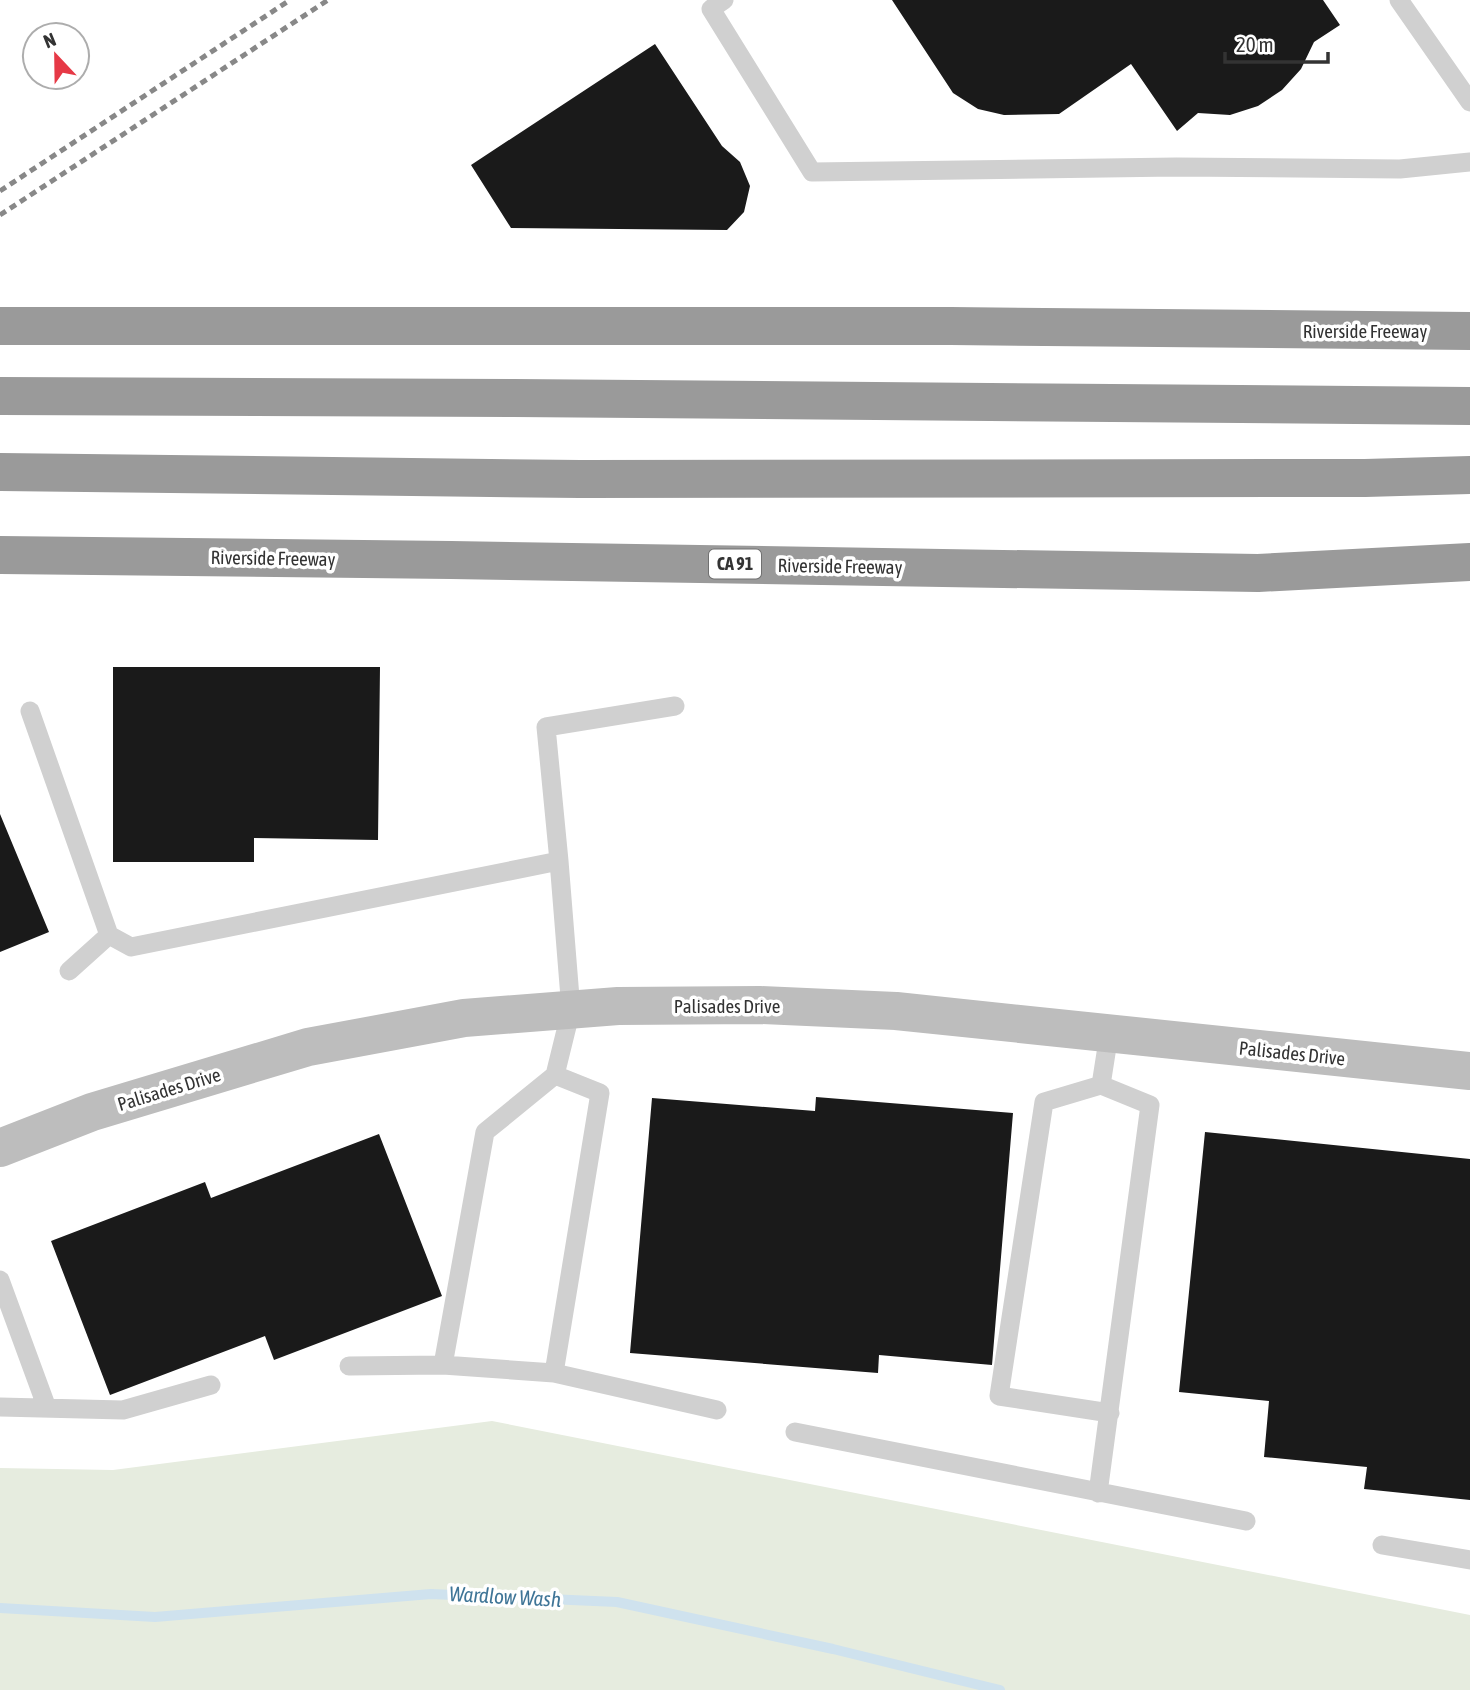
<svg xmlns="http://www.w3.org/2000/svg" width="1470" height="1690" viewBox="0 0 1470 1690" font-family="'Asap Condensed',sans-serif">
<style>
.green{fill:#e6ecdf}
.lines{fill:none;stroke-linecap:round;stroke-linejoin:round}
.stream{stroke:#cfe2ee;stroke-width:10}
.building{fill:#1a1a1a}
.lane{stroke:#d0d0d0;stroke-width:19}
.secondary{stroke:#bdbdbd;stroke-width:38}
.highway{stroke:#9a9a9a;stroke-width:38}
.rail{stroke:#888;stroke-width:5;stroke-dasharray:7 5;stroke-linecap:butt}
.labels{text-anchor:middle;stroke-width:7;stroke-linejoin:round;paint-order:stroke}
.shield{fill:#fff;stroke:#707070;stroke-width:2}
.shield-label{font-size:18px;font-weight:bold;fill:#333}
.street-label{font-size:19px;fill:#333;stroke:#fff}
.water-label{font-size:21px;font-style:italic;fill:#3f7597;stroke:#fff}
</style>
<rect width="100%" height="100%" fill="#fff"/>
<!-- green -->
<path class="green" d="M492,1421l978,194v75h-1470v-222l113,2z"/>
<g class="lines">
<!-- stream -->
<path class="stream" d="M0,1608l155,9 276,-23 186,8 216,47 167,41"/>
</g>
<!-- building -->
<path class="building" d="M892,0h431l17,25 -26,17 -13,27 -19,21 -24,16 -28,9 -32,-2 -21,18 -46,-67 -72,50 -55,1 -26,-6 -25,-16z
M655,44l67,102 18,16 10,24 -6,26 -17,18 -216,-2 -40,-63z
M113,667h267l-2,173 -124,-2v24h-141z
M0,814l49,118 -49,20z
M816,1097l197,16 -21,252 -113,-10 -1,18 -248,-20 22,-255 163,13z
M1205,1132l265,27v341l-106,-11 3,-22 -103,-10 5,-56 -90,-9z
M379,1134l63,162 -168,64 -9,-24 -155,59 -59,-154 154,-59 6,16z"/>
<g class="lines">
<!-- lane -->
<path class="lane" d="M724,0l-13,9 101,163 364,-5 224,2 70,-7
M1399,0l71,102
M30,711l79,224 -40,36
M109,935l22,12 428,-86 -13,-134 129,-21
M1109,1034l-8,51 -57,17 -45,294 111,17
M0,1280l47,128
M443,1365l42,-233 70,-57 16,-65 -12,-149
M349,1366l94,-1 111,8 163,37
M554,1373l46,-280 -45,-18
M0,1407l123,3 88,-25
M795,1432l451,89
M1098,1493l52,-388 -49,-20
M1382,1545l88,15"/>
<!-- secondary -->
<path class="secondary" d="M0,1148l92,-36 216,-65 156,-29 154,-12 142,-1 136,6 574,60"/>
<!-- highway -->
<path class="highway" d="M0,326h951l519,5
M0,396l514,2 956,8
M0,472l580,7 785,-1 105,-3
M0,555l451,5 807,13 212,-11"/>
<!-- rail -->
<path class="rail" d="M0,191l290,-191
M0,215l328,-215"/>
</g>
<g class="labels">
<!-- shield labels -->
<rect class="shield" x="709" y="549.5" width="52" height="29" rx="5"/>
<g class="shield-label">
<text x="735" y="570">CA 91</text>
</g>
<!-- street labels -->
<g class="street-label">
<text x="1365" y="338">Riverside Freeway</text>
<text transform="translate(273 558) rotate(1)" y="7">Riverside Freeway</text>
<text transform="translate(840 566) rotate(1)" y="7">Riverside Freeway</text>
<text x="727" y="1013">Palisades Drive</text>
<text transform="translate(1292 1053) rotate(6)" y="7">Palisades Drive</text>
<text transform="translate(169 1089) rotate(-17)" y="7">Palisades Drive</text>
</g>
<!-- water labels -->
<g class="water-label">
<text transform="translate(505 1597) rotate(3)" y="7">Wardlow Wash</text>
</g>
</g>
<!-- north arrow -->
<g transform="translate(56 56) rotate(338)"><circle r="33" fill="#ffffff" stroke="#adadad" stroke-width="2"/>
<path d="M0-5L12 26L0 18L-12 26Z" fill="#e63946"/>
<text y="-10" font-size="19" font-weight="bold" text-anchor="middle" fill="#333333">N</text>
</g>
<!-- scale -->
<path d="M1225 52v10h103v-10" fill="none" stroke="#333333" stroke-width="3.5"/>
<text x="1236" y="52" font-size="21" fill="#333333" stroke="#ffffff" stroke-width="5" paint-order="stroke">20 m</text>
</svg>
